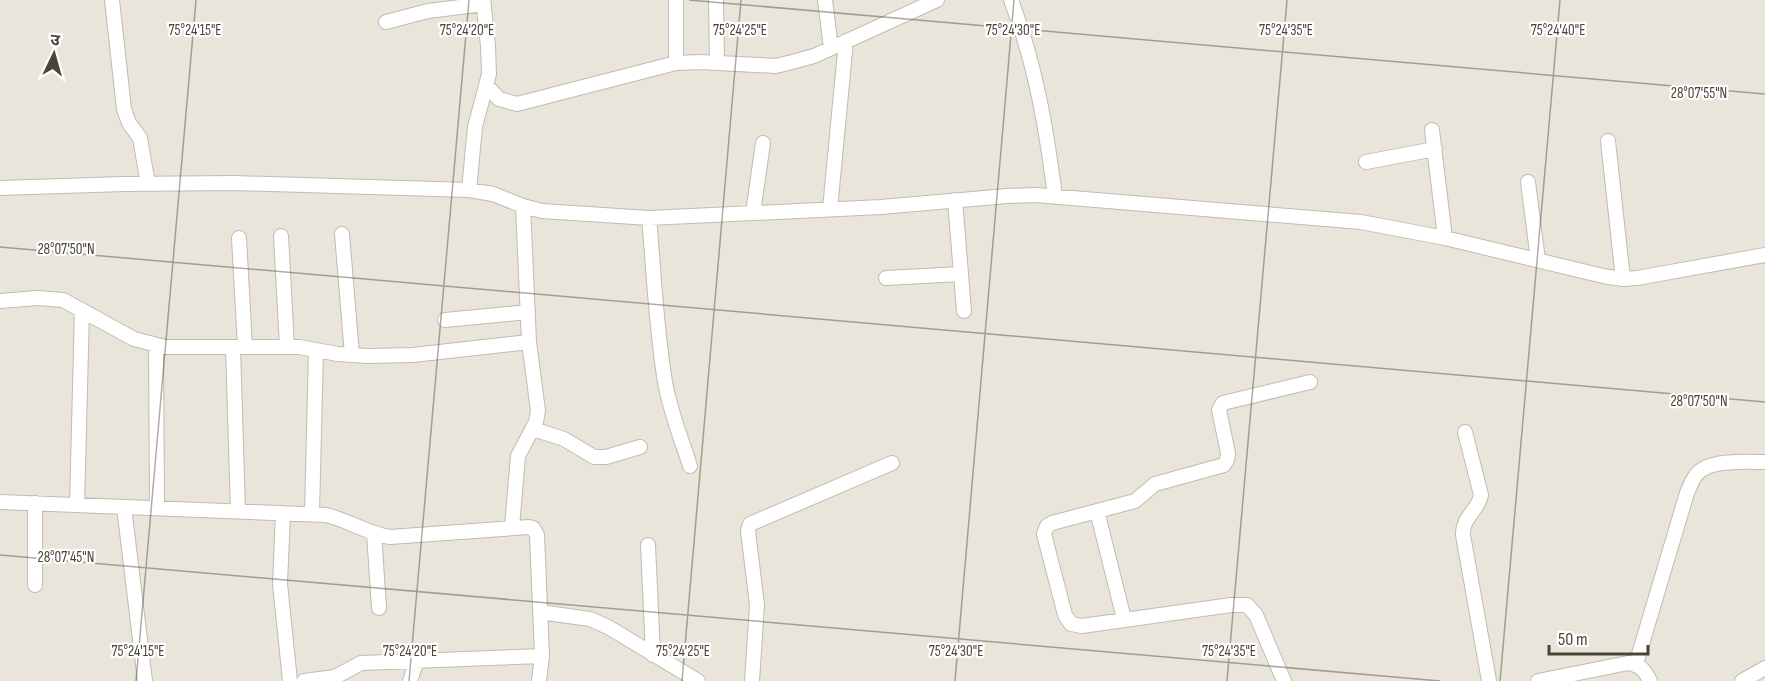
<svg xmlns="http://www.w3.org/2000/svg" width="1765" height="681" viewBox="0 0 1765 681" font-family="'Sofia Sans Condensed','Noto Sans Devanagari',sans-serif">
<style>
.residential{fill:#eae5da}
.lines{fill:none;stroke-linecap:round;stroke-linejoin:round}
.minor-casing{stroke:#c2bbae;stroke-width:16}
.minor{stroke:#fff;stroke-width:14}
.ticks{fill:none;stroke:#4b4439;stroke-width:1.5;stroke-opacity:0.45}
.ticks-label{font-size:15px;text-anchor:middle;fill:#4b4439;stroke:#fff;stroke-width:4.5;stroke-linejoin:round;paint-order:stroke}
</style>
<rect width="100%" height="100%" fill="#f6f3ec"/>
<!-- residential -->
<path class="residential" d="M0,0h1765v681h-1765z"/>
<g class="lines">
<!-- minor casing -->
<g class="minor-casing">
<path id="minor" d="M112,0l12,109 5,14 11,15 8,46
M716,0l1,62
M825,0l6,48
M1011,0c25,66 35,127 44,196
M386,22l42,-11 56,-7
M676,63v-61
M486,85l13,14 18,5 159,-41 24,-1 76,4 16,-4 22,-6 123,-56
M1432,130l13,108
M1608,141l15,138
M1366,162l69,-13
M1528,182l10,78
M0,188l124,-4 110,-1 235,7 24,4 30,12 19,5 107,7 232,-11 126,-11 29,-1 325,27 84,16 158,38 20,3 14,-1 128,-23
M469,190l6,-63 14,-53 -1,-28 -5,-46
M955,200l9,111
M830,209l16,-168
M753,213l10,-70
M649,218c5,55 7,110 16,164 5,29 16,56 25,84
M342,234l10,121
M281,236l6,111
M239,238l6,109
M886,278l75,-4
M0,301l37,-3 26,2 71,39 31,8h134l39,7 29,2 46,-1 116,-13
M445,320l83,-8
M156,345l1,163
M233,347l5,164
M533,429l31,10 30,18h12l34,-10
M1465,432l16,63c-3,16 -19,22 -18,40l26,146
M0,502l326,13c22,5 42,19 64,22l139,-10 4,1 4,7 5,121 -3,25
M35,503v82
M77,505l5,-195
M124,507l21,174
M1097,511l27,108
M283,513l-3,71 10,97
M312,514l4,-164
M512,527l6,-71 18,-34 2,-11 -9,-69 -6,-136
M374,533l5,75
M648,545l5,110
M540,612l50,7 18,8 90,54
M1636,664l51,-171c4,-9 7,-19 16,-24 14,-9 45,-7 62,-7
M304,681l31,-4 26,-14 181,-7
M410,681l7,-21
M752,681l5,-76 -9,-74 2,-7 142,-61
M1284,681l-28,-66 -9,-10h-16l-149,21 -11,-2 -6,-9 -21,-81 3,-8 5,-3 83,-22 20,-17 69,-19 3,-5 1,-7 -9,-43 4,-7 87,-21
M1538,681l90,-18c12,2 17,7 22,18
M1742,681l23,-13"/>
</g>
<!-- minor -->
<use href="#minor" class="minor"/>
</g>
<!-- ticks -->
<path class="ticks" d="M689,0l1076,94M0,247l1765,155M0,555l1440,126M136,681l60,-681M409,681l60,-681M682,681l59,-681M955,681l59,-681M1227,681l60,-681M1500,681l60,-681"/>
<g class="ticks-label">
<text x="195" y="35">75°24'15"E</text>
<text x="467" y="35">75°24'20"E</text>
<text x="740" y="35">75°24'25"E</text>
<text x="1013" y="35">75°24'30"E</text>
<text x="1286" y="35">75°24'35"E</text>
<text x="1558" y="35">75°24'40"E</text>
<text x="1699" y="98">28°07'55"N</text>
<text x="66" y="254">28°07'50"N</text>
<text x="1699" y="406">28°07'50"N</text>
<text x="66" y="562">28°07'45"N</text>
<text x="138" y="656">75°24'15"E</text>
<text x="410" y="656">75°24'20"E</text>
<text x="683" y="656">75°24'25"E</text>
<text x="956" y="656">75°24'30"E</text>
<text x="1229" y="656">75°24'35"E</text>
</g>
<!-- north arrow -->
<g transform="translate(54 54) rotate(5)" stroke="#ffffff" stroke-width="4.5" paint-order="stroke">
<path d="M0-4.5L10 22L0 15L-10 22Z" fill="#4b4439"/>
<text y="-9" font-size="16" font-weight="bold" text-anchor="middle" fill="#4b4439">उ</text>
</g>
<!-- scale -->
<path d="M1549 645v9h99v-9" fill="none" stroke="#4b4439" stroke-width="3"/>
<text x="1558" y="645" font-size="18" fill="#4b4439" stroke="#ffffff" stroke-width="4.5" paint-order="stroke">50 m</text>
</svg>
